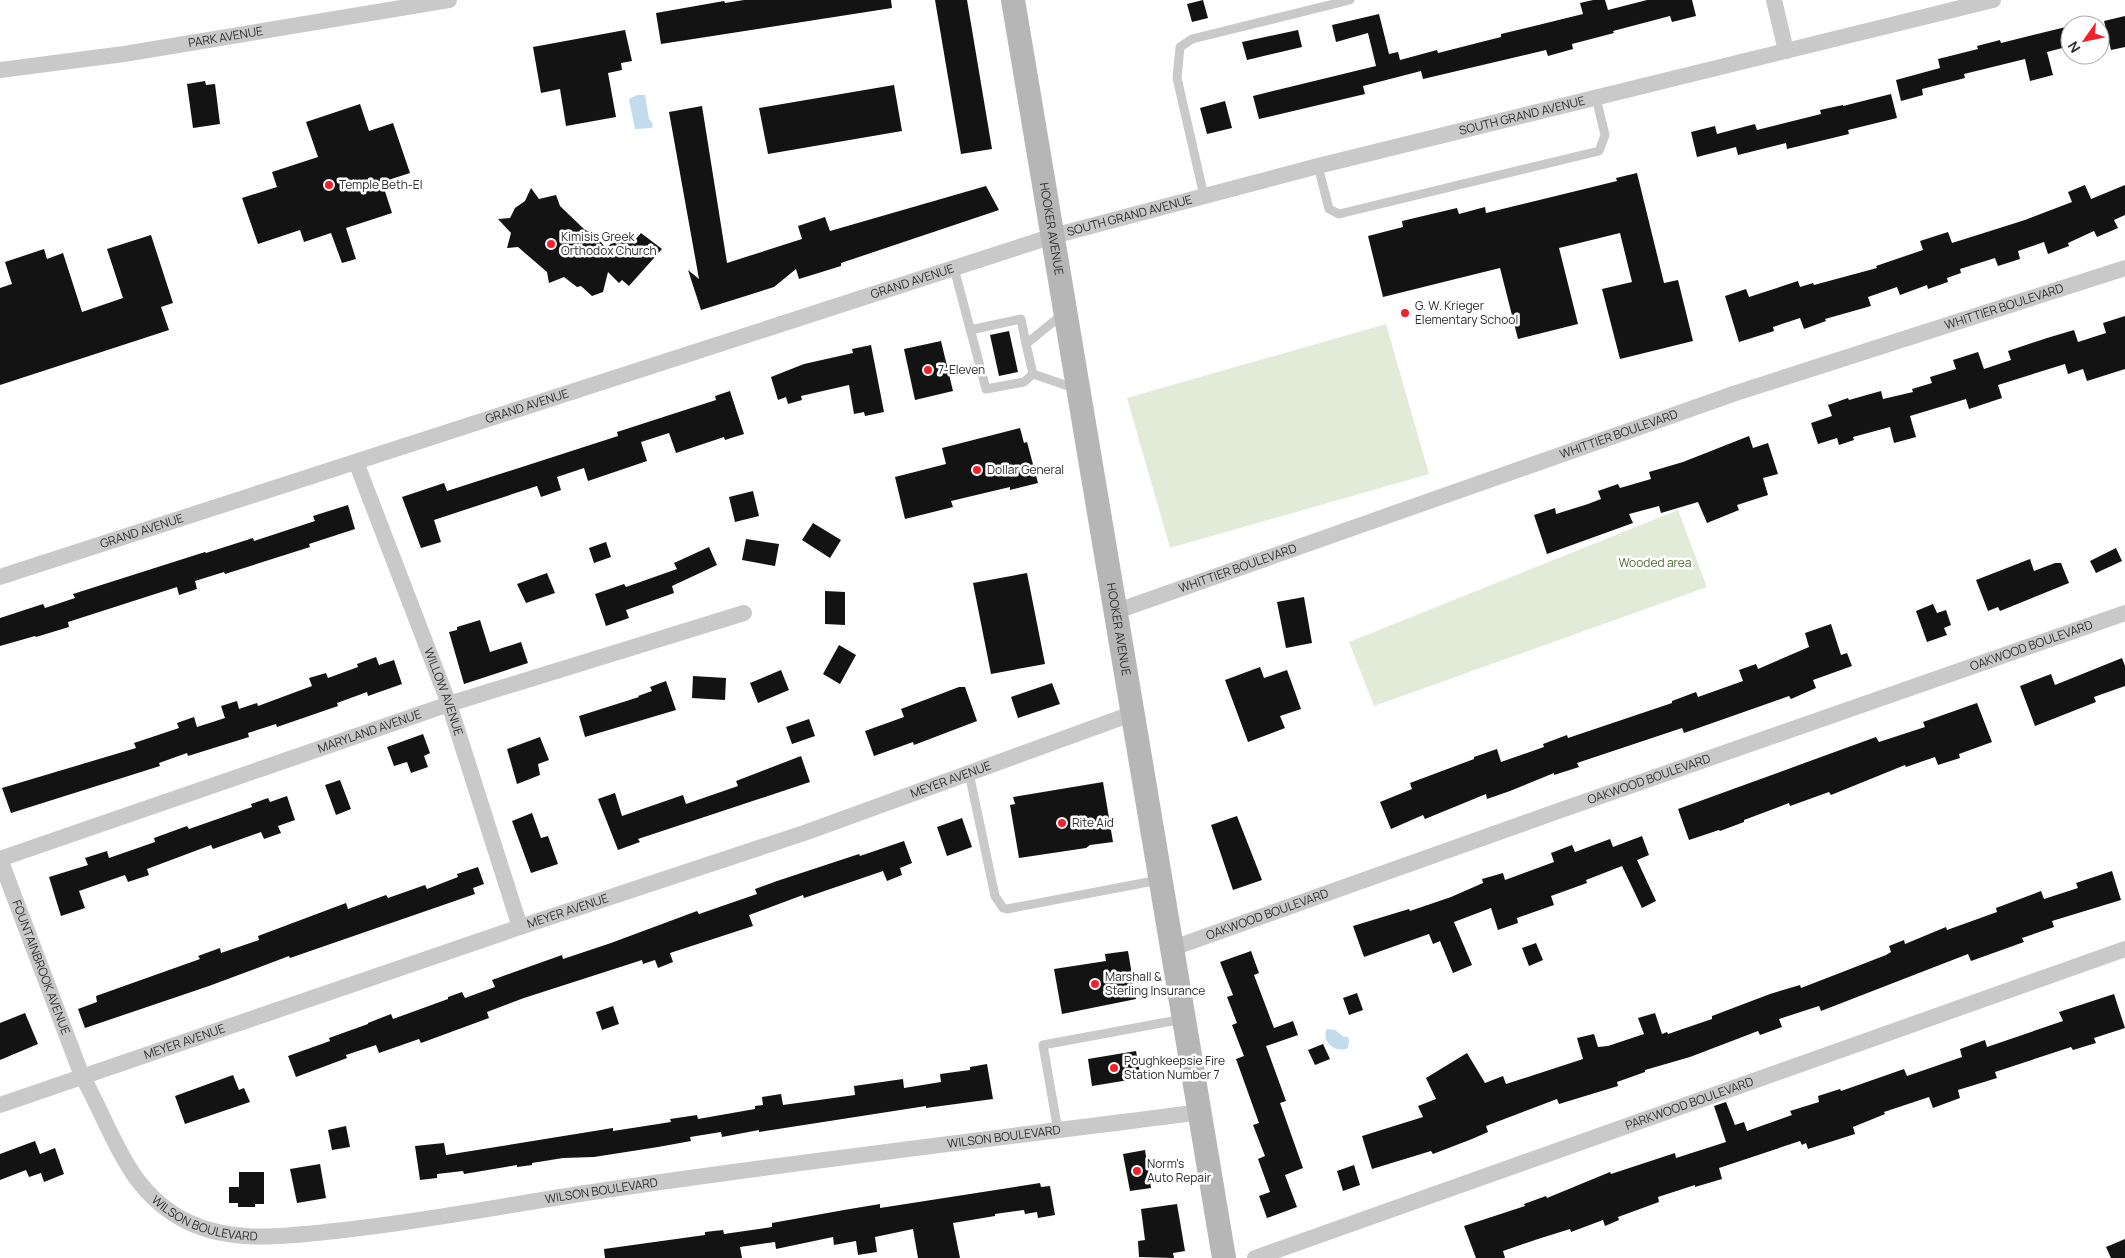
<svg xmlns="http://www.w3.org/2000/svg" width="2125" height="1258" viewBox="0 0 2125 1258" font-family="Manrope,sans-serif">
<style>
.green{fill:#e2ebd8}
.water{fill:#c2dbed}
.building{fill:#131313}
.lines{fill:none;stroke-linecap:round;stroke-linejoin:round}
.lane{stroke:#c9c9c9;stroke-width:9}
.street{stroke:#c9c9c9;stroke-width:16}
.secondary{stroke:#b6b6b6;stroke-width:24}
.poi-dot{fill:#f1202a;stroke:#fff;stroke-width:2}
.labels{text-anchor:middle;stroke-width:5;stroke-linejoin:round;paint-order:stroke}
.street-label{font-size:12px;fill:#2c2c2c;stroke:#fff}
.poi-label{font-size:12px;fill:#2c2c2c;stroke:#fff;text-anchor:start}
.park-label{font-size:12px;fill:#4e6a37;stroke:#fff}
</style>
<rect width="100%" height="100%" fill="#fff"/>
<!-- green -->
<path class="green" d="M1386,324l43,150 -259,74 -43,-150z
M1678,510l29,77 -333,119 -25,-64z"/>
<!-- water -->
<path class="water" d="M637,95h8l4,24 4,5 -1,4 -17,1 -6,-30z
M1327,1029l8,1 9,7 3,-1 2,4 -1,8c-11,6 -28,-6 -21,-19z"/>
<!-- building -->
<path class="building" d="M744,0h147l1,8 -231,36 -5,-31 68,-12 1,2z
M935,0h32l25,149 -31,5z
M1203,0l5,18 -16,4 -5,-18z
M1593,0h12l3,10 39,-10h45l4,16 -24,6 -2,-6 -57,15 1,2 -42,11 1,5 -25,7 -2,-6 -123,29 -2,-8 -58,15 2,8 -106,25 -6,-23 123,-30 -8,-33 -32,9 -4,-17 47,-11 10,40 9,-2 2,8 37,-10 1,3 63,-16v-3l82,-20 -3,-11z
M2125,16v31l-14,3 -7,-29z
M2070,26v20l-23,6 6,23 -23,6 -5,-22 -61,15 1,4 -43,11 1,6 -22,6 -5,-21 44,-12 -2,-9 40,-10 -1,-3 23,-6 1,3z
M625,30l7,31 -11,2 1,7 -14,3 8,44 -50,9 -6,-37 -19,4 -8,-46z
M1298,30l4,17 -55,13 -5,-18z
M205,81l1,4 9,-1 5,40 -27,4 -6,-44z
M894,85l8,46 -134,23 -9,-46z
M1891,94l6,24 -49,12 1,4 -62,15 -1,-6 -48,12 -2,-8 -39,10 -6,-25 24,-6 2,8 38,-10 2,6 64,-16 -1,-4 23,-5v1z
M1225,101l7,27 -25,6 -7,-26z
M360,104l9,27 24,-8 17,50 -28,9 10,31 -46,15 10,31 -14,4 -11,-30 -27,9 -4,-12 -42,14 -16,-46 35,-11 -5,-15 46,-15 -12,-35z
M702,106l25,157 75,-24 -4,-13 27,-9 5,14 156,-45 13,24 -158,53v3l-42,13 -3,-10 -22,18 -73,23 -13,-40 11,9 -30,-167z
M1637,173l27,110 14,-3 15,61 -73,18 -18,-70 30,-7 -12,-49 -61,15 19,76 -60,15 -18,-71 -117,29 -15,-61 35,-9 -1,-6 55,-13 2,6 26,-7 1,6 131,-32 -1,-3z
M2085,185l6,14 34,-14v30l-11,5 4,8 -21,9 -3,-6 -26,12 1,3 -21,8 -4,-12 -26,9 2,8 -22,7 -3,-8 -35,11 1,4 -14,5 1,4 -20,7 -1,-4 -27,10 -3,-8 -29,10 3,9 -46,13 1,2 -22,8 -4,-11 -27,9 1,4 -35,11 -14,-46 21,-7 3,8 49,-16 2,6 13,-4 1,2 63,-17 -1,-2 47,-16 -3,-9 28,-9 4,11 73,-23 47,-18 -4,-10z
M531,188l8,11 17,-4 4,11 25,24 8,3 13,15 7,-6 4,2 4,-6 4,4 6,-6 4,4 6,-7 21,16 -33,37 -7,-6 -3,3 -11,-11 -5,20 -11,4 -11,-10 -4,1 -13,-10 -15,6 -2,-11 -29,-25 -11,1 4,-15 -13,-14 12,-1 5,-10 10,-7z
M151,235l22,68 -12,4 8,23 -169,55v-97l12,-4 -7,-22 39,-13 3,10 16,-6 19,59 41,-14 -16,-49z
M2125,316v53l-38,12 -4,-12 -15,5 -3,-10 -67,21 4,13 -33,11 -3,-10 -56,17 6,21 -22,6 -4,-16 -37,10 1,3 -15,5 -2,-7 -19,6 -7,-21 21,-7 -4,-11 20,-7 1,2 32,-9 2,8 30,-7 -1,-3 20,-6 -2,-6 26,-8 -3,-9 25,-8 6,17 27,-9 -3,-9 39,-13 27,-8 4,12 28,-9 -3,-10z
M1009,331l9,41 -19,4 -9,-41z
M941,341l12,50 -38,9 -11,-51z
M871,345l13,67 -19,4 -1,-4 -10,2 -5,-29 -48,11 1,4 -14,4 -2,-7 -8,3 -7,-23 33,-13 49,-11 -1,-4z
M730,391l14,43 -19,6 -1,-3 -48,16 -7,-20 -28,9 6,19 -59,20 -4,-13 -27,9 4,13 -20,7 -4,-11 -103,34 7,22 -20,6 -19,-51 42,-14 3,8 171,-55 -1,-4 99,-32 -1,-4z
M1020,428l4,15 3,-1 11,41 -28,7v-3l-59,14 2,6 -48,12 -10,-42 51,-13 -4,-16z
M1749,436l4,12 15,-5 10,31 -15,4 5,17 -31,10 2,5 -32,13 -9,-21 -37,11 -2,-7 -30,8 4,9 -86,31 -13,-39 21,-7 1,6 32,-10 13,-5 -3,-8 20,-7 2,4 31,-9 -2,-7 34,-10z
M753,491l6,25 -24,6 -6,-25z
M348,505l7,24 -46,15 1,3 -85,27 -1,-2 -29,9 2,8 -18,6 -2,-8 -109,35 1,5 -33,10 -1,-1 -35,10v-28l43,-14 2,4 30,-10 -2,-4 132,-42 1,1 47,-15 1,3 61,-20 -2,-5z
M813,523l28,17 -11,18 -28,-18z
M746,539l33,5 -4,22 -33,-6z
M606,542l5,15 -17,6 -5,-15z
M709,547l8,18 -45,21 2,7 -48,17 3,8 -23,8 -11,-32 29,-10 2,3 51,-18 -3,-6z
M2116,548l6,13 -26,12 -6,-12z
M2030,559l4,12 21,-8h6l8,20 -69,28 -2,-4 -10,4 -12,-31z
M547,573l8,20 -29,10 -9,-19z
M1027,573l18,91 -54,10 -18,-91z
M825,591l20,1v33l-20,-1z
M1304,597l8,46 -26,5 -9,-46z
M1933,604l4,9 9,-3 5,15 -7,3 3,7 -20,7 -11,-31z
M480,620l10,32 31,-10 7,21 -64,21 -15,-52 8,-2v-3z
M1831,624l10,31 6,-2 5,13 -39,14 3,8 -25,11 -2,-3 -105,37 -2,-5 -105,35 2,4 -25,8v-2l-44,18 -23,8 -1,-5 -61,25 -2,-4 -32,14 -11,-27 32,-13 -2,-6 64,-24v-2l23,-8 4,13 43,-15 -1,-3 24,-9 1,3 104,-35v-2l24,-9 2,5 45,-16 -4,-11 17,-6 2,5 51,-22 -4,-14z
M839,645l17,10 -16,29 -17,-10z
M376,657l3,8 15,-5 8,24 -34,12 -1,-4 -30,11 1,3 -61,21 -1,-3 -28,9 1,4 -61,19 -1,-3 -28,10 1,3 -149,47 -9,-25 134,-40 -2,-5 45,-15 -2,-5 17,-6 3,10 28,-9 -4,-12 16,-5 2,8 18,-6 1,3 54,-20 -3,-8 17,-5 2,5 30,-11 -1,-3z
M2122,658l3,8v20l-31,11 2,5 -61,24 -15,-40 31,-12 4,11z
M1260,667l4,11 23,-8 14,39 -21,7 5,12 -37,14 -23,-62z
M781,670l8,20 -31,13 -8,-20z
M693,676l33,2 -1,22 -33,-2z
M666,681l10,29 -91,27 -6,-21 60,-19 -1,-1 14,-5 -2,-4z
M1052,683l8,21 -42,14 -7,-21z
M959,687h6l12,34 -63,24 -1,-3 -39,14 -9,-25 39,-14 -3,-8z
M1977,703l15,39 -33,12 1,4 -22,7 -3,-8 -29,10 -1,-2 -74,30 -2,-3 -39,14 -1,-3 -45,17v2l-24,9 -1,-1 -30,10 -11,-31 198,-72 3,5 46,-15 -2,-5z
M809,719l6,17 -23,8 -6,-17z
M423,734l7,19 -6,3 4,11 -17,6 -4,-11 -13,4 -7,-19z
M540,737l9,23 -11,4 2,11 -23,9 -10,-35z
M801,756l9,26 -172,57 2,3 -22,8 -20,-51 17,-6 7,23 61,-21 3,9 52,-18 -2,-5z
M340,780l11,29 -15,6 -11,-30z
M1103,782l10,60 -23,3 -4,3 -67,10 -9,-53 5,-1 -2,-7z
M287,796l8,24 -17,6 3,7 -17,6 -3,-7 -48,17 -2,-4 -64,24 2,6 -21,7 -3,-7 -46,16 6,17 -24,8 -12,-39 39,-12 -3,-7 22,-7 2,7 46,-16 -1,-4 33,-12 2,3 63,-22 -1,-3 17,-6 2,4z
M532,813l9,25 7,-2 10,28 -27,9 -19,-52z
M1237,816l25,64 -29,10 -22,-65z
M962,818l10,29 -25,9 -10,-29z
M1642,836l7,19 -12,5 19,41 -14,7 -20,-42 -36,14 1,3 -36,13 3,9 -37,13 1,5 -20,7 -7,-22 -37,14 18,43 -19,8 -13,-32 -7,3 -4,-10 -65,23 -11,-31 56,-17 1,2 41,-14 32,-14 -1,-4 21,-6 2,7 49,-18 -3,-9 21,-8 3,7 35,-13 3,8z
M904,841l8,22 -12,5 2,7 -15,6 -4,-10 -79,27 -1,-3 -54,20 4,11 -83,27 3,9 -15,6 -3,-8 -12,4 -1,-4 -118,38 -37,14 2,6 -68,25 -2,-4 -40,14 -3,-8 -30,10 1,3 -51,19 -8,-21 42,-15 -1,-3 39,-14v-1l23,-9 2,5 55,-20v-2l14,-5 3,6 30,-11 -3,-7 70,-25 1,4 48,-16 86,-32 2,3 58,-20 -2,-5 22,-8 82,-27 1,2z
M478,867l6,17 -11,4 2,6 -185,64 -1,-2 -80,30 -124,42 -7,-19 19,-7 -1,-6 104,-37 -2,-3 22,-8 1,5 38,-13 -1,-4 88,-33 2,6 38,-14 2,3 37,-13 2,4 31,-12 -1,-3z
M2112,871l9,29 -69,21 2,6 -32,11 2,4 -53,19 -3,-7 -147,57 -2,-5 -40,13 3,8 -22,8 -2,-4 -68,26 -45,13v2l-28,10 1,4 -59,18 -2,-5 -71,27 2,6 -16,7 -39,15 -2,-3 -59,18 -10,-33 61,-19 -5,-11 18,-7 -10,-21 41,-25 18,30 18,-7 3,8 77,-25 -6,-21 17,-4 4,13 10,-1 36,-12 -6,-16 17,-5 7,21 5,-2 1,2 44,-15v-3l58,-22 30,-9 1,3 44,-17 41,-16 5,-3 -2,-6 15,-6 1,4 41,-17 1,3 50,-18 -1,-4 45,-17 3,8 34,-11 -2,-5z
M1536,943l7,17 -14,6 -7,-18z
M1128,951l8,48 -74,15 -8,-45 52,-8 -1,-7z
M1251,951l8,22 -5,2 20,53 19,-7 5,14 -32,11 20,55 -6,2 23,65 -18,7 12,32 -30,11 -8,-22 11,-4 -12,-33 7,-3 -12,-31 6,-2 -23,-64 8,-3 -12,-31 5,-2 -10,-26 6,-2 -13,-33z
M1357,993l6,17 -14,5 -6,-17z
M2114,994l11,34 -31,10 2,5 -23,7 -2,-3 -76,25 2,6 -39,12 2,8 -27,10 -4,-11 -45,15 1,2 -32,13 2,7 -47,15 -2,-6 -4,2 -2,-4 -81,27 3,11 -27,8v-2l-37,12 1,5 -41,15 1,3 -14,6 -2,-6 -32,12 -1,-3 -32,10 -35,12 2,7h-29l-12,-32 61,-20 -1,-2 22,-8 1,2 63,-26 1,2 64,-21 1,5 50,-16 -12,-36 12,-4 9,23 9,-3 3,9 45,-16 -2,-4 29,-9 -1,-6 22,-7 1,2 63,-22 3,7 55,-19 -2,-8 25,-9 2,7 76,-26 -4,-9z
M613,1006l6,18 -17,6 -6,-18z
M25,1013l13,31 -38,16v-37z
M1323,1044l7,15 -15,6 -7,-15z
M1136,1051l5,27 -49,8 -4,-27z
M987,1064l6,35 -67,9v-2l-167,26v-2l-37,7 -1,-5 -31,5 1,4 -33,6 -64,10 -31,1 -31,5v2l-15,2v-2l-53,9 -1,-3 -26,3v4l-17,2 -5,-34 29,-3 2,12 167,-27v3l58,-9 -1,-3 27,-4 1,4 57,-10v-3l8,-1 -1,-8 19,-3 2,11 72,-10 -1,-9 49,-7 1,9 37,-6 -1,-8 30,-4v-3z
M233,1075l6,15 5,-2 6,14 -65,22 -10,-28z
M346,1126l4,21 -18,3 -4,-20z
M35,1141l5,13 15,-6 9,26 -20,8 -3,-9 -12,4 -3,-7 -26,10v-26z
M1145,1150l6,38 -21,3 -7,-37z
M320,1164l6,34 -29,5 -7,-34z
M1354,1165l6,20 -17,6 -6,-20z
M239,1172h25v32h-9v3h-17v-4h-9v-16h10z
M1040,1183l1,4 9,-1 5,29 -17,3 -1,-6 -12,2 -1,-4 -29,4v2l-42,7 7,35h-42l-5,-29 -38,8 2,15 -19,3 -2,-14 -22,4 -1,-8 -57,12 -1,-7 -35,5 2,11h-137l-1,-9 101,-14v-3l18,-2 1,4 48,-7v-4l72,-13 36,-6v4z
M1177,1204l8,47 -12,2 1,5 -35,-1 -1,-16 7,-1 -4,-31z
M2125,1239v19h-14l-5,-11z"/>
<g class="lines">
<!-- lane -->
<path class="lane" d="M1318,166l11,43 10,5 260,-63 6,-16 -9,-37
M1204,196l-27,-118 3,-31 12,-8 158,-39
M954,268l32,121 38,-7 9,-8
M1063,314l-37,30 7,30 44,15
M970,330l51,-11 5,25
M969,773l26,123 8,12 4,1 152,-29
M1058,1131l-15,-86 140,-26"/>
<!-- street -->
<g class="street">
<path d="M1774,0l12,51"/>
<path id="s1" d="M0,70l124,-16 325,-54"/>
<path id="s2" d="M356,462l93,242 71,223"/>
<path id="s3" d="M0,577l1053,-341 265,-70 675,-166"/>
<path id="s4" d="M1117,611l619,-218 389,-125"/>
<path id="s5" d="M0,859l82,217c31,54 43,114 104,145 46,23 100,15 149,10 89,-9 176,-27 264,-40 200,-30 402,-53 602,-79"/>
<path id="s6" d="M0,859l449,-155 295,-91"/>
<path id="s7" d="M1173,948l388,-138 564,-197"/>
<path id="s8" d="M0,1105l520,-178 287,-95 327,-119"/>
<path id="s9" d="M1255,1258l870,-309"/>
</g>
<!-- secondary -->
<path class="secondary" id="s10" d="M1013,0l211,1258"/>
</g>
<!-- markers -->
<g class="poi-dot">
<circle cx="329" cy="185" r="5"/>
<circle cx="551" cy="244" r="5"/>
<circle cx="1405" cy="313" r="5"/>
<circle cx="928" cy="370" r="5"/>
<circle cx="977" cy="470" r="5"/>
<circle cx="1062" cy="823" r="5"/>
<circle cx="1095" cy="984" r="5"/>
<circle cx="1114" cy="1068" r="5"/>
<circle cx="1137" cy="1171" r="5"/>
</g>
<g class="labels">
<!-- street labels -->
<g class="street-label">
<text dy="4" stroke="none"><textPath href="#s1" startOffset="228">PARK AVENUE</textPath></text>
<text dy="4" stroke="none"><textPath href="#s3" startOffset="1591">SOUTH GRAND AVENUE</textPath></text>
<text dy="4" stroke="none"><textPath href="#s3" startOffset="1186">SOUTH GRAND AVENUE</textPath></text>
<text dy="4" stroke="none"><textPath href="#s10" startOffset="232">HOOKER AVENUE</textPath></text>
<text dy="4" stroke="none"><textPath href="#s3" startOffset="959">GRAND AVENUE</textPath></text>
<text dy="4" stroke="none"><textPath href="#s4" startOffset="938">WHITTIER BOULEVARD</textPath></text>
<text dy="4" stroke="none"><textPath href="#s3" startOffset="554">GRAND AVENUE</textPath></text>
<text dy="4" stroke="none"><textPath href="#s4" startOffset="532">WHITTIER BOULEVARD</textPath></text>
<text dy="4" stroke="none"><textPath href="#s3" startOffset="149">GRAND AVENUE</textPath></text>
<text dy="4" stroke="none"><textPath href="#s4" startOffset="128">WHITTIER BOULEVARD</textPath></text>
<text dy="4" stroke="none"><textPath href="#s10" startOffset="638">HOOKER AVENUE</textPath></text>
<text dy="4" stroke="none"><textPath href="#s7" startOffset="910">OAKWOOD BOULEVARD</textPath></text>
<text dy="4" stroke="none"><textPath href="#s2" startOffset="246">WILLOW AVENUE</textPath></text>
<text dy="4" stroke="none"><textPath href="#s6" startOffset="391">MARYLAND AVENUE</textPath></text>
<text dy="4" stroke="none"><textPath href="#s7" startOffset="505">OAKWOOD BOULEVARD</textPath></text>
<text dy="4" stroke="none"><textPath href="#s8" startOffset="1005">MEYER AVENUE</textPath></text>
<text dy="4" stroke="none"><textPath href="#s8" startOffset="600">MEYER AVENUE</textPath></text>
<text dy="4" stroke="none"><textPath href="#s7" startOffset="100">OAKWOOD BOULEVARD</textPath></text>
<text dy="4" stroke="none"><textPath href="#s5" startOffset="116">FOUNTAINBROOK AVENUE</textPath></text>
<text dy="4" stroke="none"><textPath href="#s8" startOffset="195">MEYER AVENUE</textPath></text>
<text dy="4" stroke="none"><textPath href="#s9" startOffset="461">PARKWOOD BOULEVARD</textPath></text>
<text dy="4" stroke="none"><textPath href="#s5" startOffset="1241">WILSON BOULEVARD</textPath></text>
<text dy="4" stroke="none"><textPath href="#s5" startOffset="835">WILSON BOULEVARD</textPath></text>
<text dy="4" stroke="none"><textPath href="#s5" startOffset="431">WILSON BOULEVARD</textPath></text>
</g>
<!-- poi labels -->
<g class="poi-label">
<text x="339" y="189">Temple Beth-El</text>
<text x="561" y="241">Kimisis Greek<tspan x="561" dy="14">Orthodox Church</tspan></text>
<text x="1415" y="310">G. W. Krieger<tspan x="1415" dy="14">Elementary School</tspan></text>
<text x="938" y="374">7-Eleven</text>
<text x="987" y="474">Dollar General</text>
<text x="1072" y="827">Rite Aid</text>
<text x="1105" y="981">Marshall &amp;<tspan x="1105" dy="14">Sterling Insurance</tspan></text>
<text x="1124" y="1065">Poughkeepsie Fire<tspan x="1124" dy="14">Station Number 7</tspan></text>
<text x="1147" y="1168">Norm's<tspan x="1147" dy="14">Auto Repair</tspan></text>
</g>
<!-- park labels -->
<g class="park-label">
<text x="1655" y="567">Wooded area</text>
</g>
</g>
<!-- north arrow -->
<g transform="translate(2085 40) rotate(237)"><circle r="24" fill="#ffffff" stroke="#ababab"/>
<path d="M0-4L9 19L0 12L-9 19Z" fill="#f1202a"/>
<text y="-8" font-size="14" font-weight="bold" text-anchor="middle" fill="#2c2c2c">N</text>
</g>
</svg>
